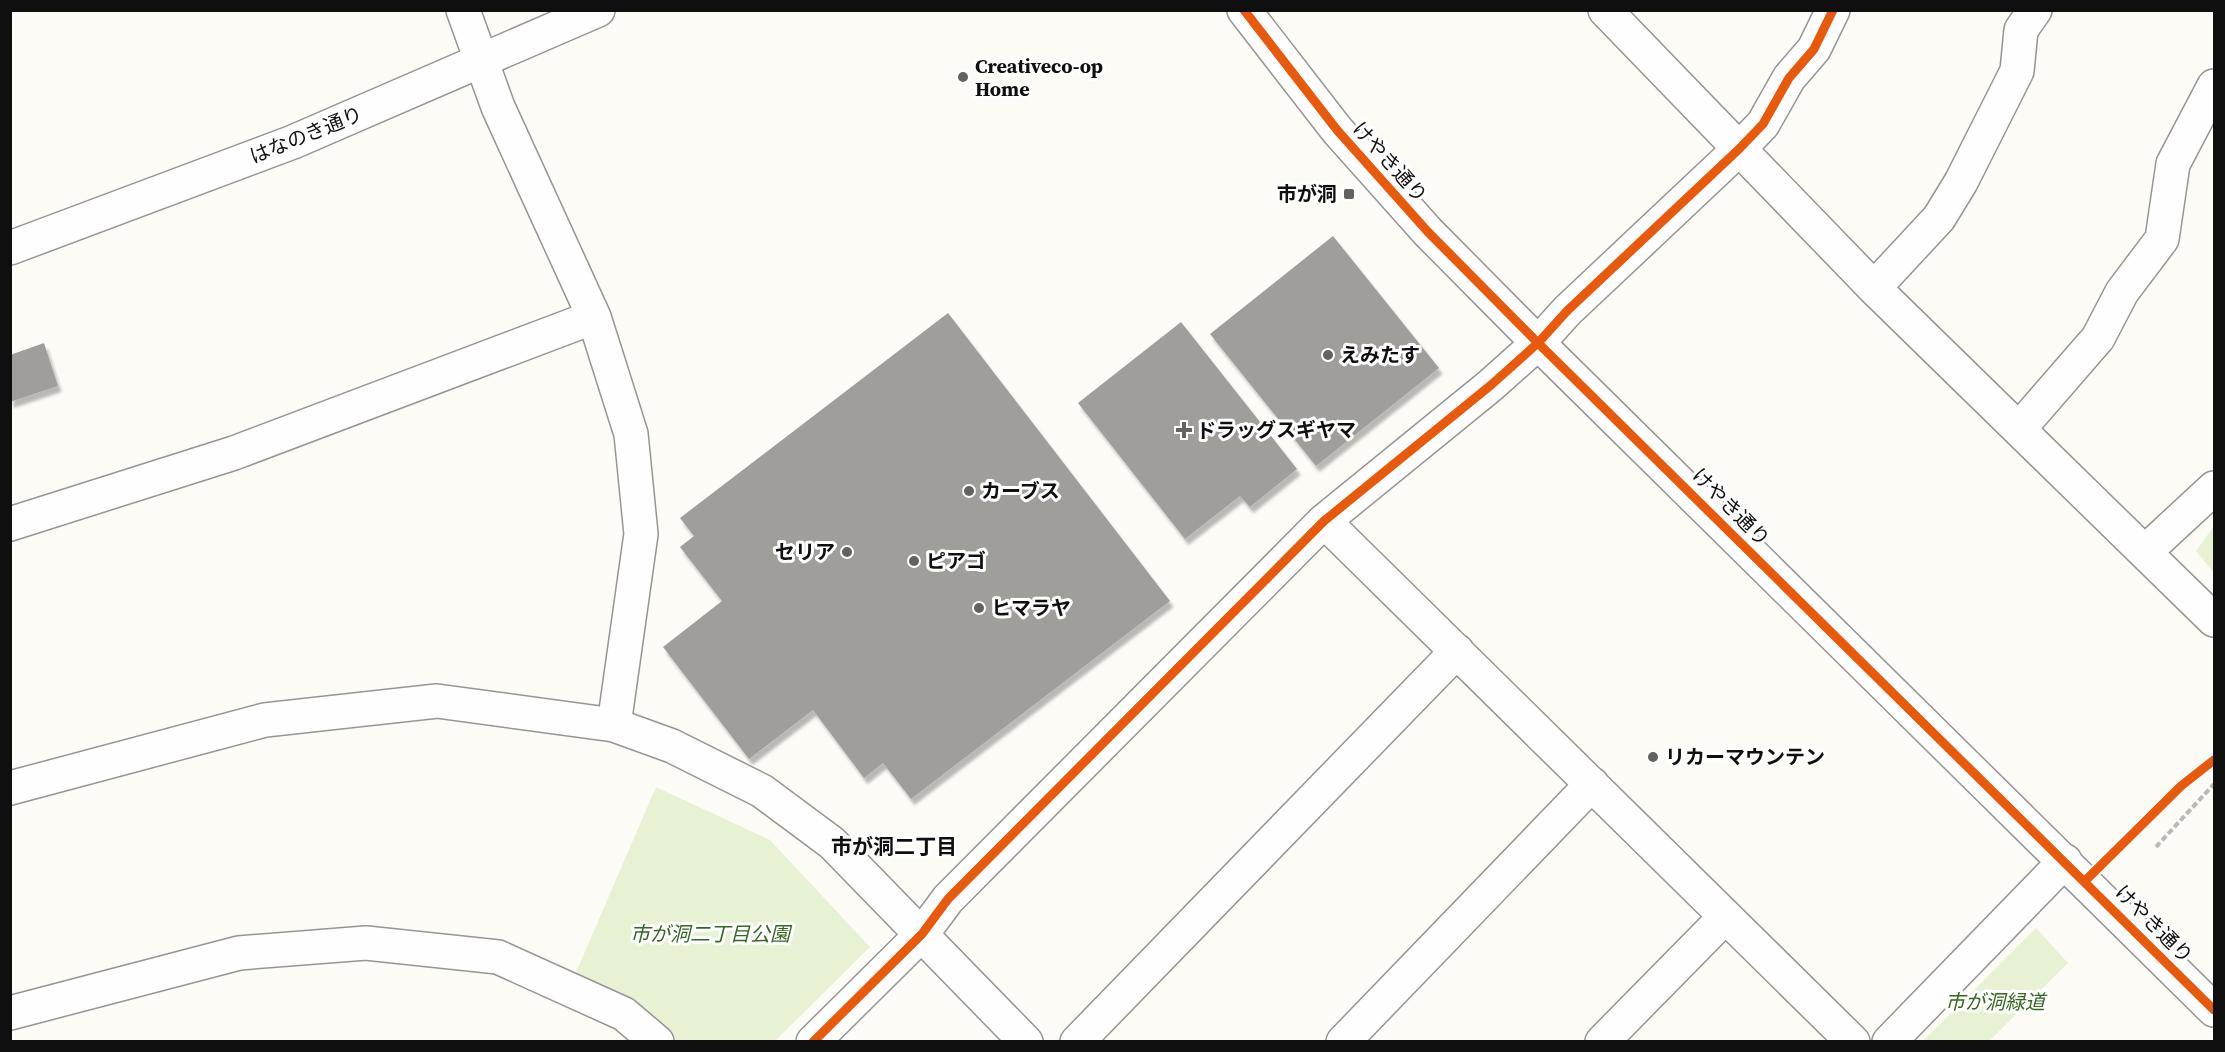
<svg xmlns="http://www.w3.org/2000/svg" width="2225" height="1052" viewBox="0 0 2225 1052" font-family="'Source Serif 4','Noto Sans JP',serif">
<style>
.green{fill:#e7f2d5}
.building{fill:#a09e9a;filter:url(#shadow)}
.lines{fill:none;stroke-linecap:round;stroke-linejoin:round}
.minor-casing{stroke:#969593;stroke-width:36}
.path{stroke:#b9b9b8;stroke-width:4;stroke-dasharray:6 3;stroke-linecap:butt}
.minor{stroke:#fffefe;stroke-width:33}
.cycleway-casing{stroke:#fff;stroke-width:13}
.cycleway{stroke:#e8590c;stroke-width:9}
.poi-dot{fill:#626260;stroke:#fff;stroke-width:2}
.labels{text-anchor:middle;stroke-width:6;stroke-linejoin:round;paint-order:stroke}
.poi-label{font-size:20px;font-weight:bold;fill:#0f0f0f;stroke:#fff;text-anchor:start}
.street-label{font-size:20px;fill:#0f0f0f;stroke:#fff}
.park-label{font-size:20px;font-style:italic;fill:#33681f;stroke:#fff}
.neighbourhood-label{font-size:21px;font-weight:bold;fill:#0f0f0f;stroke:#fff}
</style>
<defs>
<filter id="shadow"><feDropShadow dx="3.5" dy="6" stdDeviation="1.5" flood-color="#0004"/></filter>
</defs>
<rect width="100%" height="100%" fill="#fcfbf5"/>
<!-- green -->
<path class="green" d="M2214,526v47l-18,-22z
M656,787l114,53 100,107 -95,94h-108l-96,-57z
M2036,928l32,35 -79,78h-66z"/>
<!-- building -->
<path class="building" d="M1333,236l106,132 -123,98 -106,-132z
M948,313l222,288 -259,198 -28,-36 -19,15 -51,-68 -64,49 -86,-112 59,-46 -42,-54 14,-11 -14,-18z
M1181,322l116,147 -47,38 -10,-11 -55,43 -107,-136z
M44,343l14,43 -48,16v-47z"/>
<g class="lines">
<!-- minor casing -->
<g class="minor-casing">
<path id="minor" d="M463,10l35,97 96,210 37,117 10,100 -27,191
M1244,10l93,120 91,102 110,111 676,667
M1605,10l269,278 340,332
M10,248l283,-106 305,-132
M1874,288l65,-70 22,-36 56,-111 4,-41 14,-20
M2019,429l79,-91 24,-46 40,-53 11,-75 41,-78
M1324,521l529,521
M10,524l224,-71 360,-136
M2145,552l69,-64
M10,788l255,-68 172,-19 177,24 58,21 90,45 70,52 194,199
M10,1013l229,-60 127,-10 132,14 126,57 33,28
M813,1042l109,-108 26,-35 376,-378 167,-136 47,-42 29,-32 172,-162 24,-25 26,-46 25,-29 19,-39
M1077,1042l380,-391
M1343,1042l249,-258
M1602,1042l123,-125
M1889,1042l176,-181"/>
</g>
<!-- path -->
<path class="path" d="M2156,847l58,-63"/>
<!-- minor -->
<use href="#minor" class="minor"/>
<!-- cycleway casing -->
<g class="cycleway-casing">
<path id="cycleway" d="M1244,10l93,120 91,102 110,111 676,667
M2085,881l96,-95 33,-26
M813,1042l109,-108 26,-35 376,-378 167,-136 47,-42 29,-32 172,-162 24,-25 26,-46 25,-29 19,-39"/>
</g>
<!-- cycleway -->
<use href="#cycleway" class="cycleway"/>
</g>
<!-- markers -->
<g class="poi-dot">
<circle cx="963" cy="77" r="6"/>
<rect x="1343" y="188" width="12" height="12" rx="3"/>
<circle cx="1328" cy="355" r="6"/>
<path d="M1181 421h6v6h6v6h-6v6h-6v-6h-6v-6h6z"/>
<circle cx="969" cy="491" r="6"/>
<circle cx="847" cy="552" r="6"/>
<circle cx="914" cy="561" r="6"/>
<circle cx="979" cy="608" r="6"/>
<circle cx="1653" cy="757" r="6"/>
</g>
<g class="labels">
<!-- poi labels -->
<g class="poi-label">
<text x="975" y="73">Creativeco-op<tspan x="975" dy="23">Home</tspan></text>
<text x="1337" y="201" text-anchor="end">市が洞</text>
<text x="1340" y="362">えみたす</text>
<text x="1196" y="437">ドラッグスギヤマ</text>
<text x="981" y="498">カーブス</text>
<text x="835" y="559" text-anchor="end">セリア</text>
<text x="926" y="568">ピアゴ</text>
<text x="991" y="615">ヒマラヤ</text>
<text x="1665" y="764">リカーマウンテン</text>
</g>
<!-- street labels -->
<g class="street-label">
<text transform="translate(306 135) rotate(-22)" y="7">はなのき通り</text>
<text transform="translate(1390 162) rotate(48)" y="7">けやき通り</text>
<text transform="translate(1731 507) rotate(45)" y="7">けやき通り</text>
<text transform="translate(2154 924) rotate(45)" y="7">けやき通り</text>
</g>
<!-- park labels -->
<g class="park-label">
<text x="710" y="941">市が洞二丁目公園</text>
<text x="1995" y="1009">市が洞緑道</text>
</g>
<!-- neighbourhood labels -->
<g class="neighbourhood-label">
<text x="894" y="854">市が洞二丁目</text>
</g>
</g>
<!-- border -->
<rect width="2225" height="1052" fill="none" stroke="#0f0f0f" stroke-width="24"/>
</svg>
